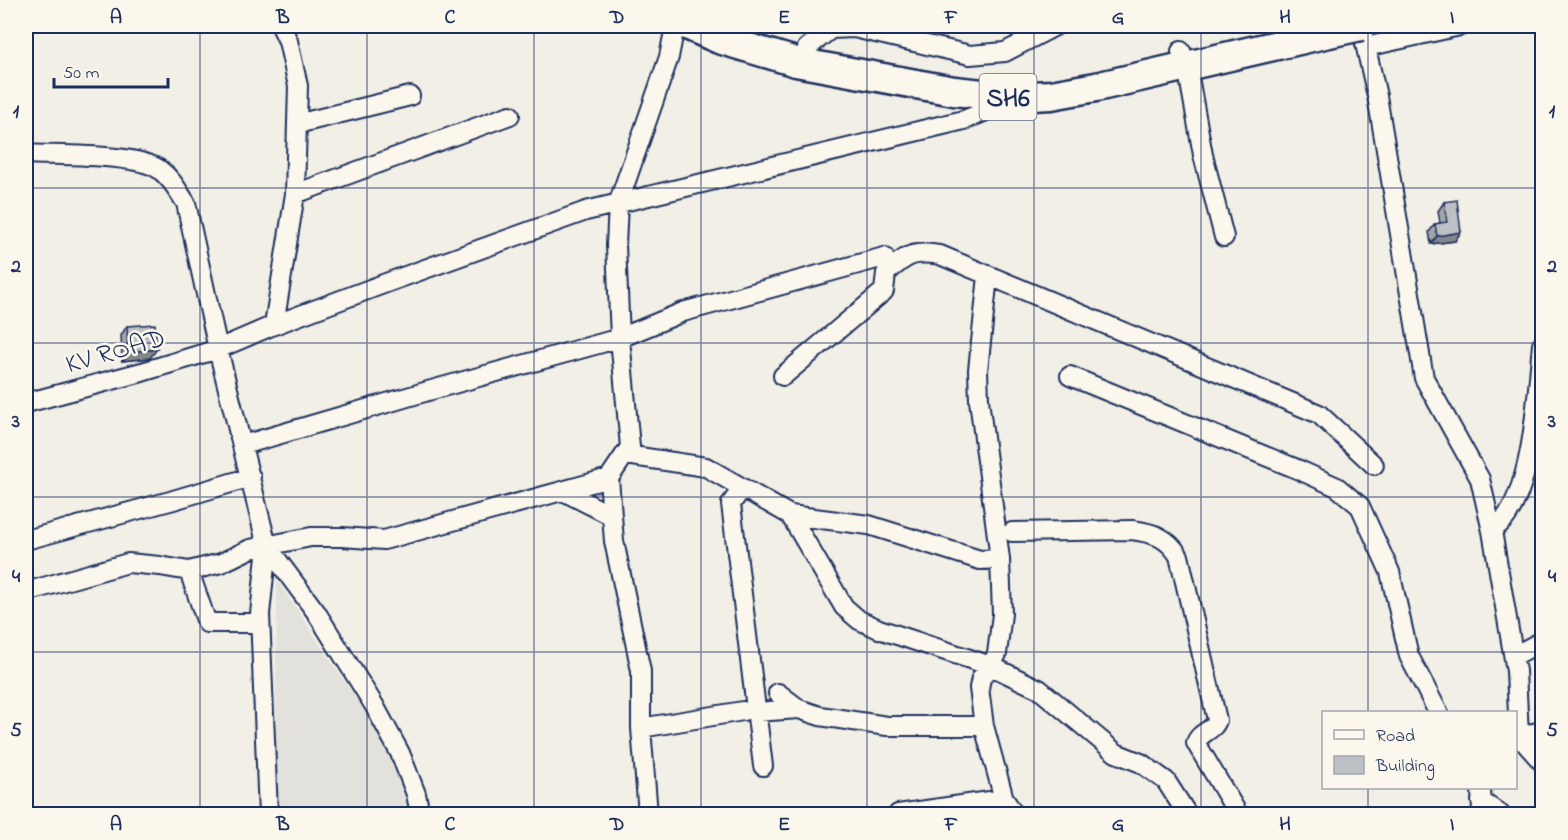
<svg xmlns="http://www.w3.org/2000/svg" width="1568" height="840" viewBox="0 0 1568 840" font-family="'Indie Flower',sans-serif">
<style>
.built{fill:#e2e1dc}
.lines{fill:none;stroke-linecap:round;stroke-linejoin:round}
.minor-casing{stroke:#1b2f5e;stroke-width:22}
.primary-casing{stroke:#1b2f5e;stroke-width:33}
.minor{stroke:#fbf7ec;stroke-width:18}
.primary{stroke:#fbf7ec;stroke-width:28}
.primary-bridge-casing{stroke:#1b2f5e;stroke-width:33;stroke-linecap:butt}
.primary-bridge{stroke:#fbf7ec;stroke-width:28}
.wall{fill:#a3a5a9;stroke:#1b2f5e;stroke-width:1.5}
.shaded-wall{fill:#848689;stroke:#1b2f5e;stroke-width:1.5}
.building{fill:#bdc0c4;stroke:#1b2f5e;stroke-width:1.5}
.grid{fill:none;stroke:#1b2f5e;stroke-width:1.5;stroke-opacity:0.55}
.labels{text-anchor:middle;stroke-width:5;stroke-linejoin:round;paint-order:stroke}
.shield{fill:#fbf7ec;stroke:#5e6b89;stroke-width:1.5}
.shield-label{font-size:26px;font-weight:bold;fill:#1b2f5e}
.street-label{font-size:27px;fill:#1b2f5e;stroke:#fbf7ec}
.neatline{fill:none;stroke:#1b2f5e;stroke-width:2}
.grid-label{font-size:20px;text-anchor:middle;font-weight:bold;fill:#1b2f5e}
</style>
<rect width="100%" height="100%" fill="#f2efe6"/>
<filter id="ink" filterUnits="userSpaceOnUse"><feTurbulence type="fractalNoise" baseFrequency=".0167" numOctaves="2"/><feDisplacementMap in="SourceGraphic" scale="12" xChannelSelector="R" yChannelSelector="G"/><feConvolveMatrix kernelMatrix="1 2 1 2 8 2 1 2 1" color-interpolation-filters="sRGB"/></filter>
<g filter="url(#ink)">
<!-- built -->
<path class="built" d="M277,580l92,138 43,80 1,16h-138z"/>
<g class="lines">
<!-- minor casing -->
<g class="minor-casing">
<path id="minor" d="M1361,26l16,70 47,282 56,101 12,52 24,140 3,65 -3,4
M1366,47l94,-21
M807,48l24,-19 23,-1 116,27 35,-3 50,-26
M1181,51l6,15 16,89 21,82
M297,124l113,-28
M26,154c30,2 112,-1 134,16 12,9 18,21 26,33l32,146 49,197 -7,68 8,200
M295,194l215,-79
M988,276l-10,94 1,30 21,159 2,55 -5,40 -6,12 -10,12 -2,10 5,38 20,73 10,15
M274,325l21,-131 3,-108 -10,-45 -7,-15
M783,376l101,-85 2,-18c20,-17 26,-23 54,-18l379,159 55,51
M1070,376l227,93 40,18 23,19 30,66 19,84 29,56
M26,403l116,-31 76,-23 56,-24 112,-42 200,-72 378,-91 27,-11 20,-12
M243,445l185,-54 192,-53 63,-26 201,-55
M626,455l80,12 84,48 54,92 15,13 20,9 112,37 48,23 77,64 25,10 25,18 21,33
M609,478l5,63 27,130v57l7,86
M742,488l-11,16 32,262
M563,491l49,25
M790,515l79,10 111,35 20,-1
M1492,531c5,-5 12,-10 16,-17 26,-41 29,-120 34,-169
M1012,532l120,-2c22,3 35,7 47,26l38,164c-3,11 -18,12 -21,23l42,71
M26,540l144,-39 81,-24
M267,546l49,66 58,93 26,48 16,41 4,20
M189,571l18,52h53
M26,592l102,-29 32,3 29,5 32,-8 29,-14 61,-12h31l42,3 225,-62 21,-31 -10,-109 -4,-93 2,-41 51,-147 6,-31
M1514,656l28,-15
M778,693l21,16 21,7 67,10h97
M756,712l43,-3
M641,728l102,-17
M1519,736l23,26
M1519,736l23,-5
M1481,788l1,26
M1481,801l19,13
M898,814l106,-15"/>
</g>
<!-- primary casing -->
<g class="primary-casing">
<path id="primary" d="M689,26l30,13 77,23 158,29 57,6 40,-2 45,-8 233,-54"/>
</g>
<!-- minor -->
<use href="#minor" class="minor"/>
<!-- primary -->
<use href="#primary" class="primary"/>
<!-- primary-bridge casing -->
<g class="primary-bridge-casing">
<path id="primary-bridge" d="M1329,33l32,-7"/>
</g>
<!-- primary-bridge -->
<use href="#primary-bridge" class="primary-bridge"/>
</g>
<!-- wall -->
<path class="wall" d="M1444,202l11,39 -24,3 -2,-12 6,-8 5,-1 -2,-12z
M127,326l23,32 -28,3 -1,-26z"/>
<!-- shaded-wall -->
<path class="shaded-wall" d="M1461,232l-6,9 -24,3 6,-8z
M157,349l-7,9 -28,3 6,-9z"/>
<!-- building -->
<path class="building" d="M1457,200l4,32 -24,4 -2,-12 12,-2 -3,-20z
M155,324l2,25 -29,3 -1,-26z"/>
</g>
<!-- grid -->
<path class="grid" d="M200,26v788M367,26v788M534,26v788M701,26v788M867,26v788M1034,26v788M1201,26v788M1368,26v686M26,188h1516M26,343h1516M26,497h1516M26,652h1516M1368,788v26"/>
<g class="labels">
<!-- shield labels -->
<rect class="shield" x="979.5" y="74" width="57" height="46" rx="4.5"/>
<g class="shield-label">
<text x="1008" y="106">SH6</text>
</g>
<!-- street labels -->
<g class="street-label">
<text transform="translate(115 350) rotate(-16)" y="9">KV ROAD</text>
</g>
</g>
<!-- margin -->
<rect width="1568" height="840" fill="none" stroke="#fbf7ec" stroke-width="66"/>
<!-- legend -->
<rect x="1322" y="711" width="195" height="78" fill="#fbf7ec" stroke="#a1a7b3" stroke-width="1.5"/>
<rect x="1334" y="730" width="30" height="9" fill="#fbf7ec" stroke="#a1a7b3" stroke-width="1.5"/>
<text x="1376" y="741" font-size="18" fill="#1b2f5e">Road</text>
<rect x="1334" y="756" width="30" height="18" fill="#bdc0c4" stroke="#a1a7b3" stroke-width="1.5"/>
<text x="1376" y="771" font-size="18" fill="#1b2f5e">Building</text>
<!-- scale -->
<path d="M54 78v9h114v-9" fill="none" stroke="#1b2f5e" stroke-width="3"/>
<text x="63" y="78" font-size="18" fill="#1b2f5e" stroke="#fbf7ec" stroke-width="4.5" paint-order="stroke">50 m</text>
<rect x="33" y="33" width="1502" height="774" class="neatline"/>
<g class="grid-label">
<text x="116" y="23">A</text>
<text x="283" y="23">B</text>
<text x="450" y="23">C</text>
<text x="617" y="23">D</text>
<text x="784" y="23">E</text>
<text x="951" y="23">F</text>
<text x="1118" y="23">G</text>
<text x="1285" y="23">H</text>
<text x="1452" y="23">I</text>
<text x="16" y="117">1</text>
<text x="1552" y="117">1</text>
<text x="16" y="272">2</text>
<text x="1552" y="272">2</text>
<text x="16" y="427">3</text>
<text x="1552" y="427">3</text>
<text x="16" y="582">4</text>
<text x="1552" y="582">4</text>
<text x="16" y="736">5</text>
<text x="1552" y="736">5</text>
<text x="116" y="830">A</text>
<text x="283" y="830">B</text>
<text x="450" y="830">C</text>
<text x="617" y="830">D</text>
<text x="784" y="830">E</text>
<text x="951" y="830">F</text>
<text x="1118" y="830">G</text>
<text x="1285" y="830">H</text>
<text x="1452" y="830">I</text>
</g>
</svg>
